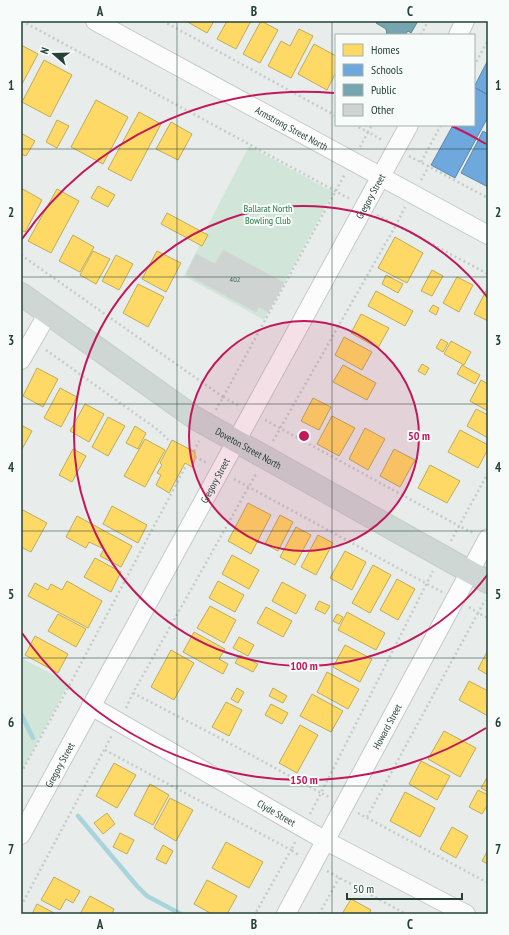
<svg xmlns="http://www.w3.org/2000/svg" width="509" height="935" viewBox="0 0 509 935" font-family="'PT Sans Narrow',sans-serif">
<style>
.green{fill:#d1e6d8}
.homes{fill:#ffd966;stroke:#bdac59}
.schools{fill:#6fa8dc;stroke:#5889ab}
.public{fill:#76a5af;stroke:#5d878c}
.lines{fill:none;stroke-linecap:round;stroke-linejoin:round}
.stream{stroke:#a9d4db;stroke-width:4.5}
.building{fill:#cfd4d2;stroke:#d1d6d4}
.minor-casing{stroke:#c5cac8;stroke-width:20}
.major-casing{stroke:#c3ccc9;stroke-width:24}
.path{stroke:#c3ccca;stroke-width:2.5;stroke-dasharray:2 3;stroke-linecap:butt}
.minor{stroke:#fcfcfc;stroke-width:18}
.major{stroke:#cfd7d5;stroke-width:22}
.grid{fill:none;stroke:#24423a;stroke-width:1;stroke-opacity:0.55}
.ring{fill:none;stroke:#c2185b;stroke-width:2}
.labels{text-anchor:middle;stroke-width:4;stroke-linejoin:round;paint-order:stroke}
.number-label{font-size:8px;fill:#506761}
.street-label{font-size:10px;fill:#24423a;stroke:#f7fbf9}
.park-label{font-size:10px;fill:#2d7a4b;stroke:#f7fbf9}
.centre{fill:#c2185b;stroke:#f7fbf9;stroke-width:2}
.ring-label{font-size:12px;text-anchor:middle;font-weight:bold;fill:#c2185b;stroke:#f7fbf9;stroke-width:4;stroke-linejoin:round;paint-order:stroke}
.neatline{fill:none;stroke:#24423a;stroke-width:1.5}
.grid-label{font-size:13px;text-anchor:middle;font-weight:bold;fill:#24423a}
</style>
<rect width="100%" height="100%" fill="#e8edeb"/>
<!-- green -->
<path class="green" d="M249,146l82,45 1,4 -68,125 -80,-44 24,-48 -1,-1z
M21,658l48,25 -48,89z"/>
<!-- homes -->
<path class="homes" d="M186,21h28l-7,12z
M227,21h24l-15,28 -19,-10z
M261,21l17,9 -18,33 -17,-9z
M299,29l14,7 -22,42 -23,-12 13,-25 9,5z
M314,44l22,12v16l-9,18 -29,-16z
M21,45l17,9 -16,30h-1z
M44,60l28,15 -22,42 -28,-15z
M96,100l32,17 -25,47 -32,-17z
M139,112l22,12 -30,57 -23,-12z
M57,120l12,6 -12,22 -11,-6z
M171,122l21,12 -14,26 -22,-11z
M21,133l14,8 -9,15 -5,-2z
M98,186l17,9 -7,12 -17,-9z
M21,188l21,12 -17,32 -4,-2z
M57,189l22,12 -28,52 -23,-12z
M167,213l41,22 -6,11 -41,-22z
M73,235l21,12 -14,25 -21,-11z
M395,237l28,16 -16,30 -29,-15z
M93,251l17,8 -14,25 -16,-9z
M157,251l24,12 -15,29 -24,-13z
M116,255l17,9 -14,26 -17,-9z
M432,270l11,6 -11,20 -11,-5z
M386,275l17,9 -5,9 -16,-9z
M457,277l16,8 -14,27 -16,-9z
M138,284l26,13 -16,30 -25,-14z
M487,289l1,1v31l-14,-7z
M376,291l37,20 -8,15 -37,-20z
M433,305l6,3 -3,7 -7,-4z
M361,314l28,14 -11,20 -27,-15z
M344,337l28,15 -10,18 -27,-15z
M441,339l7,4 -5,9 -7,-4z
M451,341l20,11 -7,13 -20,-11z
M422,364l7,4 -4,7 -7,-4z
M343,365l33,18 -9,17 -34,-18z
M462,365l18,10 -5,9 -18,-10z
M37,368l21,11 -15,28 -20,-11z
M481,380l7,4v27l-18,-10z
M60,388l17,9 -16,30 -17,-9z
M313,398l18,9 -12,23 -18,-9z
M85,404l19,10 -15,28 -19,-11z
M476,409l12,6v23l-21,-12z
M332,416l23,12 -16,28 -22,-12z
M108,417l17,9 -17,30 -16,-9z
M21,425l11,6 -11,20z
M135,426l11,7 -8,16 -12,-6z
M365,428l20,11 -17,31 -19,-11z
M460,430l28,15v4l-10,19 -30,-16z
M145,439l20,11 -20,37 -21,-11z
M172,440l23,12v7l-3,8 -7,-4 -16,30 -13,-8 5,-10 -4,-2 5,-8 -2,-2z
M73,449l13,7 -14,26 -13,-7z
M394,449l21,11 -15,27 -20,-11z
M430,465l30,16 -13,22 -29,-15z
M248,503l23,12 -20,39 -23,-13z
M112,506l35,19 -9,18 -35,-19z
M23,510l24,13 -16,29 -10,-5v-34z
M280,515l13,7 -15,29 -13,-7z
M77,516l55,30 -11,21 -21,-11 4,-7 -15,-7 -3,6 -20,-11z
M296,527l15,8 -16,30 -15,-8z
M318,535l15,8 -17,32 -15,-8z
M345,551l21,11 -14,28 -22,-12z
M232,555l27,15 -10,19 -27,-15z
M95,558l26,14 -10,20 -27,-15z
M373,565l18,10 -21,38 -18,-10z
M397,579l18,10 -17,31 -18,-10z
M67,581l35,20 -14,27 -60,-32 7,-13 13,7 3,-6 11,6z
M218,581l26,14 -9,17 -26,-14z
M282,582l24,13 -10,19 -24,-13z
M319,601l11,5 -5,8 -10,-5z
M210,606l26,14 -12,23 -27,-15z
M266,607l26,14 -9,16 -26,-14z
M347,612l38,21 -9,17 -38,-20z
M58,614l28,15 -10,18 -28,-16z
M337,614l6,3 -4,7 -6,-3z
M194,632l31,17 -6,10 9,5 -5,10 -40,-22z
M35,636l33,18 -10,19 -33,-18z
M239,637l15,8 -6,11 -15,-8z
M345,645l27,14 -12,23 -27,-15z
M171,650l23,13 -20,37 -23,-13z
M488,650v25l-10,-6z
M240,655l18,9 -5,8 -18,-9z
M327,672l32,17 -11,20 -31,-17z
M469,681l19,10v25l-29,-16z
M237,688l7,4 -6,11 -7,-4z
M273,688l14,8 -4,7 -14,-7z
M312,694l31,17 -12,21 -31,-16z
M226,702l16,8 -13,26 -17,-9z
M271,704l17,9 -6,11 -17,-9z
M300,725l18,10 -21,38 -18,-10z
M444,731l32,17 -16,29 -32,-18z
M421,761l29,15 -13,24 -28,-16z
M114,763l22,12 -19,33 -21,-12z
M488,776v16l-7,-4z
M150,784l19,11 -16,30 -19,-10z
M478,790l10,5v9l-6,10 -13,-7z
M405,792l30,16 -15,29 -30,-16z
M170,798l23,12 -17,31 -22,-13z
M107,813l8,11 -12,10 -9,-11z
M452,827l16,9 -12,22 -16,-9z
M120,833l14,7 -7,14 -14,-7z
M226,842l37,20 -14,26 -37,-20z
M163,845l10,6 -7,13 -10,-5z
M488,850v14l-6,-3z
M54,877l26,14 -7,12 -7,-4 -6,11 -19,-10z
M207,880l30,16 -10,18h-15l-18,-10z
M90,896l24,13 -2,5h-32z
M351,899l20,11 -2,4h-27z
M37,904l19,10h-24z"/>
<!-- schools -->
<path class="schools" d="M488,60v35l-14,-8z
M474,87l14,8v22l-33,61 -24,-13 22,-40h21z
M483,131l5,3v53l-27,-14z"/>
<!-- public -->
<path class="public" d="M377,21h41l-7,12 -3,-2 -3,4h-18l-1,-6 -10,-6z"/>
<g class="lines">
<!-- stream -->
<path class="stream" d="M21,714l12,24
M78,816l59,70 10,10 34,18"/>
</g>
<!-- building -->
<path class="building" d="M223,250l61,33 -16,29 -9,-5 -3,5 -70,-38 10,-20 19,10z"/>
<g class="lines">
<!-- minor casing -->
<g class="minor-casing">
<g id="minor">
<path id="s1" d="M95,21l393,214"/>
<path d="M458,35l7,-14"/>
<path d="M21,360l27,-47"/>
<path id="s2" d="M91,706l235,135 140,73"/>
<path id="s3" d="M21,835l388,-710"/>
<path id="s4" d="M286,914l202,-376"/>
</g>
</g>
<!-- major casing -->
<g class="major-casing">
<g id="major">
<path id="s5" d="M21,294l174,124 293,164"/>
</g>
</g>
<!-- path -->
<path class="path" d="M22,21l328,178
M163,21l173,95
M421,35l7,-14
M474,66l14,-26
M354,125l14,7 4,-7
M360,147l8,-15 14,8
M409,156l79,42
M421,162l20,-37
M421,180l8,-14
M377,215l19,10 9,-18
M21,255l202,142
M46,350l112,80 13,12
M223,397l15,8
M216,410l129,-236
M265,420l194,106 29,-53
M273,441l123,-216 92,49
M194,451l5,-10
M195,457l12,6
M234,479l208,113
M451,541l8,-15 14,7
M469,607l9,6 7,-13
M133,693l83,43 105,57 112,-222
M126,708l7,-15 124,-221
M105,750l186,100 -36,64
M21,773l48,-87 118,-222
M358,813l130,70
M310,814l11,-21 10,5
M367,817l111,-204 10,5
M295,842l-4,8 9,6
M327,871l79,43
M21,906l91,-171
M319,914l20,-36"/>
<!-- minor -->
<use href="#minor" class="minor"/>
<!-- major -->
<use href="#major" class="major"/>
</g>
<!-- grid -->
<path class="grid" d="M177,21v893M332,21v893M21,149h467M21,277h467M21,404h467M21,531h467M21,658h467M21,786h467"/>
<!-- distance rings -->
<circle cx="304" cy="436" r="115" fill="#c2185b" fill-opacity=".12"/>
<g class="ring">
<circle cx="304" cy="436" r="115"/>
<path d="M488 574A230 230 0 1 1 488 298"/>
<path d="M486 728A344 344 0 0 1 22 633M22 239A344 344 0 0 1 334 93M452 126A344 344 0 0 1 486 144"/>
</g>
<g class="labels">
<!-- number labels -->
<g class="number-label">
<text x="235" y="282">402</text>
</g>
<!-- street labels -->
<g class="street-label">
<text dy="4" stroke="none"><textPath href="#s1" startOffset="224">Armstrong Street North</textPath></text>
<text dy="4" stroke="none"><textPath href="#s3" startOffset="728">Gregory Street</textPath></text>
<text dy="4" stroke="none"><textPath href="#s5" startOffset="275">Doveton Street North</textPath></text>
<text dy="4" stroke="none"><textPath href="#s3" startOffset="404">Gregory Street</textPath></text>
<text dy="4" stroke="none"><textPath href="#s4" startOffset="213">Howard Street</textPath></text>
<text dy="4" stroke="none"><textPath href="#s3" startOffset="80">Gregory Street</textPath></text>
<text dy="4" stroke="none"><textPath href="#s2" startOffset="214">Clyde Street</textPath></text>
</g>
<!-- park labels -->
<g class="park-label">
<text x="268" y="212">Ballarat North<tspan x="268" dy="12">Bowling Club</tspan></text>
</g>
</g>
<circle cx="304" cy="436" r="6" class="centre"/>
<g class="ring-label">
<text x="419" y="440">50 m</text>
<text x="304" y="670">100 m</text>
<text x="304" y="784">150 m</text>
</g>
<!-- border -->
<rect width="509" height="935" fill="none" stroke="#f7fbf9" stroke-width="44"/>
<!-- legend -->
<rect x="335" y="34" width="140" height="92" fill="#f7fbf9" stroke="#a3b1ad"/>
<rect x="343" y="44" width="20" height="12" fill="#ffd966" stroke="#a3b1ad"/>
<text x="371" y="54" font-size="12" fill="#24423a">Homes</text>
<rect x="343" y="64" width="20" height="12" fill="#6fa8dc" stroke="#a3b1ad"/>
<text x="371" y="74" font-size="12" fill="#24423a">Schools</text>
<rect x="343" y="84" width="20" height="12" fill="#76a5af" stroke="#a3b1ad"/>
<text x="371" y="94" font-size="12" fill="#24423a">Public</text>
<rect x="343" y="104" width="20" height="12" fill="#cfd4d2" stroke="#a3b1ad"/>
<text x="371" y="114" font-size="12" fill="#24423a">Other</text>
<!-- north arrow -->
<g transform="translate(54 54) rotate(290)" stroke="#f7fbf9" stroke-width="3" paint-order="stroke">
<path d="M0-3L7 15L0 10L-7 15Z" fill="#24423a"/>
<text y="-6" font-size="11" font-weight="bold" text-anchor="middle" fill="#24423a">N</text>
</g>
<!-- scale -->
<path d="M347 893v6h115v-6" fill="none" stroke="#24423a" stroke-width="2"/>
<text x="353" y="893" font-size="12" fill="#24423a" stroke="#f7fbf9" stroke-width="3" paint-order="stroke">50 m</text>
<rect x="22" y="22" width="465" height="891" class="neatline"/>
<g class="grid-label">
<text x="100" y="16">A</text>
<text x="254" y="16">B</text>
<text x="410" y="16">C</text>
<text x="11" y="90">1</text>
<text x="498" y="90">1</text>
<text x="11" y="217">2</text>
<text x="498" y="217">2</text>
<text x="11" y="345">3</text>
<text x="498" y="345">3</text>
<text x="11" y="472">4</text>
<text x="498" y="472">4</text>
<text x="11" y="599">5</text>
<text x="498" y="599">5</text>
<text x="11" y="727">6</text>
<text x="498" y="727">6</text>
<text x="11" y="854">7</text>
<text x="498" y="854">7</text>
<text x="100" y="929">A</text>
<text x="254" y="929">B</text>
<text x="410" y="929">C</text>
</g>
</svg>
